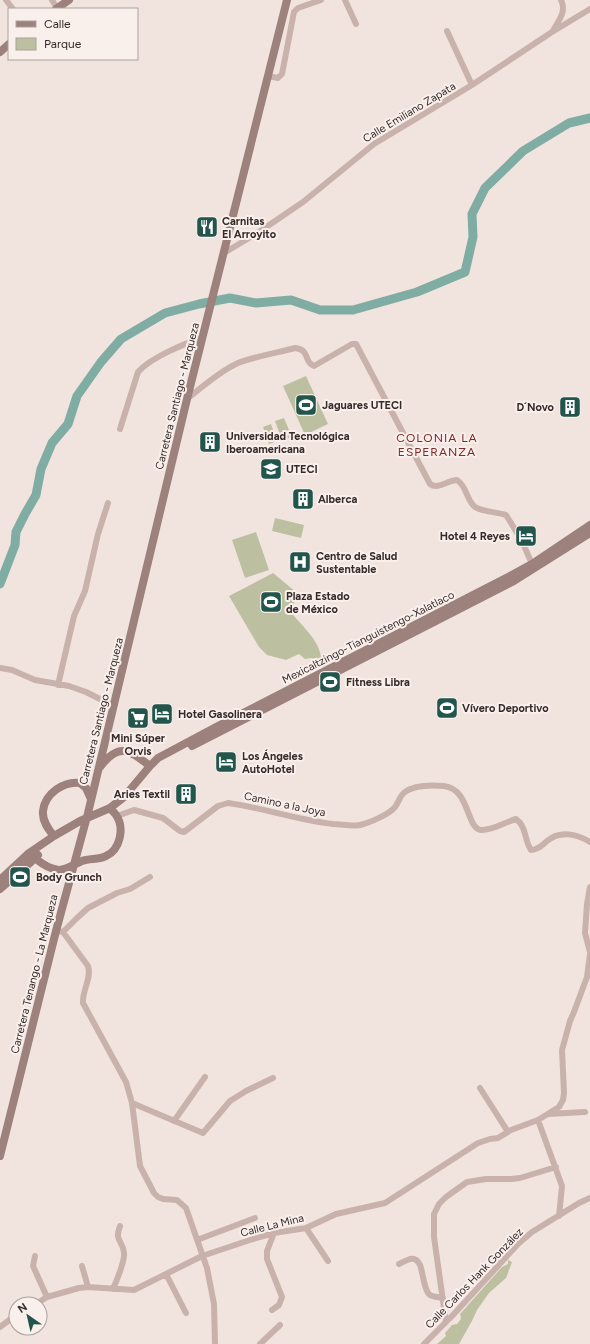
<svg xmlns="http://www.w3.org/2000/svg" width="590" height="1344" viewBox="0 0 590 1344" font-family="Figtree,sans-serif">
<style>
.green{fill:#bdc0a0}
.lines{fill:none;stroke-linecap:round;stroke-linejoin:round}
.river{stroke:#80ada3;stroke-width:9}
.street{stroke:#c9b2ac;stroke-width:6}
.secondary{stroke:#9c817d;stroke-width:8}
.labels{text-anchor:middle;stroke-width:4;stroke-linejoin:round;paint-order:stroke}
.street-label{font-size:11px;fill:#372b2a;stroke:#f9efeb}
.poi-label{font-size:11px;font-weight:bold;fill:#372b2a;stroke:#f9efeb;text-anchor:start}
.neighbourhood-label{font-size:12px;letter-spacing:1px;fill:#812829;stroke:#f9efeb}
</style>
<rect width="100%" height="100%" fill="#f1e4df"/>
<!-- green -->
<path class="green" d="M306,376l22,48 -23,11 -22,-49z
M284,418l8,19 -10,3 -7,-19z
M271,424l6,17 -8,3 -6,-17z
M275,518l29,7 -3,13 -29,-7z
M256,532l13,38 -24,8 -13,-38z
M273,573l23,19v5l-5,15c11,15 32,30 30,51l-4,2 -5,-7 -7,1 -6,-5 -13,6 -19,-5 -8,-8 -30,-51z
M508,1260l4,2 -6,16 -17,15 -12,17 -5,11 -13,23h-22l9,-8 -1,-3 7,-8 5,-1 4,-5 -1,-5 42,-47 6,-3z"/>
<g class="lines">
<!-- river -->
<path class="river" d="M0,584l15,-39 1,-13 9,-18 11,-19 5,-26 11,-26 16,-19 9,-28 24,-34 20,-23 44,-26 34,-9 31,-6 26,5 35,-3 29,10h33l64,-18 48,-20 8,-35 -1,-23 13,-26 38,-37 46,-28 21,-5"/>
<!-- street -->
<path class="street" d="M6,0l7,9
M52,0l5,8
M345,0l11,24
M447,31l25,54
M553,31c5,-10 14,-19 8,-31
M268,76l10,2 4,-4 12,-62 4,-4 23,-8
M224,253l35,-21 44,-30 71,-58 98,-59 80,-53 38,-23
M187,399c15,-12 33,-28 51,-36 18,-7 38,-10 57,-15 16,2 8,14 19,18l38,-22h4l74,140c8,6 18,-4 27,-4 10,6 9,20 18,27 8,5 22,5 31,8l15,24 11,25
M120,429l18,-57c12,-14 47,-29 65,-34
M0,668l12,2 23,10 34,6 17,6 28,14
M58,685l16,-69 11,-25 13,-57 10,-31
M117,816l17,-6 29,8 17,13 4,1 34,-26 10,-3c36,5 69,17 105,21 9,0 19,3 27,1 9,-2 30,-11 35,-18 4,-5 5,-12 10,-15 9,-7 28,-7 39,-6 26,3 22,42 37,44 11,1 24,-8 35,-11 11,8 8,21 15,31 7,0 11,-5 16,-9 13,-11 30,-7 43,1
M590,887l-3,17 -2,29 5,19
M56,931l7,1 25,34c4,12 -6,24 -5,37l43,79 6,21 8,63 14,27 4,4 5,2 14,1 9,8 21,60 7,36 1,40
M63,932l14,-14 11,-10 29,-15 13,-4 20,-12
M480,1088l28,44
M132,1103l71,30 27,-32 16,-10 27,-13
M548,1114l37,-2
M538,1120l24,66 -3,30
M174,1121l31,-44
M306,1228l22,33
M197,1240l58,-22
M35,1256l-2,10 14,31
M399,1264c8,-4 16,-10 21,1 3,7 4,26 10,30 3,2 9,2 13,3
M82,1266l6,21
M166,1274l20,39
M113,1289c3,-7 12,-29 11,-36 -1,-13 -10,-11 -4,-27
M36,1304l11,-7 32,-9 9,-1 46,3 68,-34 51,-17 21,-6 32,-5 30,-14 49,-11 93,-60 12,-4 8,-1 13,-8 27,-10 21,-13 4,-7 1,-7 -2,-43 8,-29 4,-9 13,-35 3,-23
M272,1310l7,-5 3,-8 -15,-38v-8l7,-18
M446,1322l-12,-85v-23l5,-10 7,-7 21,-15 19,-3h25l9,-1 36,-11
M0,1327l16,-12
M260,1344l20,-19
M424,1344l29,-29 65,-71 14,-12 47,-29 11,-5"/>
<!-- secondary -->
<path class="secondary" d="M56,9l13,-9
M0,52l9,-8
M192,746l320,-164 78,-49
M100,767c19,-25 29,-17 50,-1
M54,836c-6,-7 -12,-15 -11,-25 2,-18 21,-30 37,-28l6,5 5,11
M29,853c8,7 18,16 30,17 8,0 15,-6 23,-9 7,-3 17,-1 24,-5 14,-6 19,-28 10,-41 -1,-2 -4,-4 -6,-7
M0,880l29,-27 25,-17 26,-15 30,-13 14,-11 26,-31 8,-8 60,-32 290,-149 24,-13 58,-39
M0,889l31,-27 7,-7
M0,1156l56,-225 32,-118 99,-414 100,-399"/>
</g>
<!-- icons -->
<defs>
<g id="restaurant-square" transform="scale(1.15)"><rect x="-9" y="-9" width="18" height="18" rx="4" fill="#22564d" stroke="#f9efeb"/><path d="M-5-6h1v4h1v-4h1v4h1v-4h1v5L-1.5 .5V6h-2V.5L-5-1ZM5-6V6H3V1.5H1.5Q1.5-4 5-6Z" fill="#fff"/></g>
<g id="stadium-square" transform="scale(1.15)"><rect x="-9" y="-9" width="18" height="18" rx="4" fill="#22564d" stroke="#f9efeb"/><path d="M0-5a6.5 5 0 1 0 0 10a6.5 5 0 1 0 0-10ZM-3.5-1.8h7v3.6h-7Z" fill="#fff"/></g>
<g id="building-square" transform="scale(1.15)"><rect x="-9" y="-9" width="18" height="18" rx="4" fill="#22564d" stroke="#f9efeb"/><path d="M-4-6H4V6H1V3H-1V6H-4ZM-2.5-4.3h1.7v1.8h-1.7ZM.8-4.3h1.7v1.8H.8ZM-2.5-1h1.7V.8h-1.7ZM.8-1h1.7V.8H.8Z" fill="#fff"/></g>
<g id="school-square" transform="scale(1.15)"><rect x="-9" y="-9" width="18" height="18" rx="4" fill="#22564d" stroke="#f9efeb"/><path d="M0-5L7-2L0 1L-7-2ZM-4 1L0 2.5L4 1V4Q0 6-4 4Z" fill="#fff"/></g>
<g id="hotel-square" transform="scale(1.15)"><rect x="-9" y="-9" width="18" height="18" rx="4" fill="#22564d" stroke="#f9efeb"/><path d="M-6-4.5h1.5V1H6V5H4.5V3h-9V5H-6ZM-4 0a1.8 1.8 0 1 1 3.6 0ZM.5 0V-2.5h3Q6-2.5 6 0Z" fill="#fff"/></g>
<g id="hospital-square" transform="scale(1.15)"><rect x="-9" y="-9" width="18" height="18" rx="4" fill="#22564d" stroke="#f9efeb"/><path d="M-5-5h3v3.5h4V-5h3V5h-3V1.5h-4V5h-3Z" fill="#fff"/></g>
<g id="supermarket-square" transform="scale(1.15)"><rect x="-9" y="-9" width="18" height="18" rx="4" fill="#22564d" stroke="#f9efeb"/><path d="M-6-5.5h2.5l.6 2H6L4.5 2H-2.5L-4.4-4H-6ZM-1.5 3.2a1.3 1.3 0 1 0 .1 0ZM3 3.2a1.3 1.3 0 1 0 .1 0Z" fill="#fff"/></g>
</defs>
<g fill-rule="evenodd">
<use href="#restaurant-square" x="207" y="227"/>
<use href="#stadium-square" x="306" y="405"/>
<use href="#building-square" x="570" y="407"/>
<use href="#building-square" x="210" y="442"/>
<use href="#school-square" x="271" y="469"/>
<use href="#building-square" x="303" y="499"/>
<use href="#hotel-square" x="526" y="536"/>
<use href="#hospital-square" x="300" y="562"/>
<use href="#stadium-square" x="271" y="602"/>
<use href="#stadium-square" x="330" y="682"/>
<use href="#stadium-square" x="447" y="708"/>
<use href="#hotel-square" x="162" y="714"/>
<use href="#supermarket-square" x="138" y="718"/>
<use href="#hotel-square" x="226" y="762"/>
<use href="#building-square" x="186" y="794"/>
<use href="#stadium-square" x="20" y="877"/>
</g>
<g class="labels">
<!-- street labels -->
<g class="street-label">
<text transform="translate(409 112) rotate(-31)" y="4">Calle Emiliano Zapata</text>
<text transform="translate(177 396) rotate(-76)" y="4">Carretera Santiago - Marqueza</text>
<text transform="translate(368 637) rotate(-27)" y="4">Mexicaltzingo-Tianguistengo-Xalatlaco</text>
<text transform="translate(101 711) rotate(-76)" y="4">Carretera Santiago - Marqueza</text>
<text transform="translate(285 804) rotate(12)" y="4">Camino a la Joya</text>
<text transform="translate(34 974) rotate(-76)" y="4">Carretera Tenango - La Marqueza</text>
<text transform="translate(272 1225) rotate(-14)" y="4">Calle La Mina</text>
<text transform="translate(474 1278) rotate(-46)" y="4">Calle Carlos Hank González</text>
</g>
<!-- poi labels -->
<g class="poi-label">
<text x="222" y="225">Carnitas<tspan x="222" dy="13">El Arroyito</tspan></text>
<text x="322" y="409">Jaguares UTECI</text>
<text x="554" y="411" text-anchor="end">D´Novo</text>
<text x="226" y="440">Universidad Tecnológica<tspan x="226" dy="13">Iberoamericana</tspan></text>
<text x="286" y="473">UTECI</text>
<text x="318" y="503">Alberca</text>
<text x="510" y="540" text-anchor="end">Hotel 4 Reyes</text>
<text x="316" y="560">Centro de Salud<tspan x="316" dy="13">Sustentable</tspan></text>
<text x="286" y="600">Plaza Estado<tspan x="286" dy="13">de México</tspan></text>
<text x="346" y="686">Fitness Libra</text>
<text x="462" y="712">Vívero Deportivo</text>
<text x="178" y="718">Hotel Gasolinera</text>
<text x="138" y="742" text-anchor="middle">Mini Súper<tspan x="138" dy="13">Orvis</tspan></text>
<text x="242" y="760">Los Ángeles<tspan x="242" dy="13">AutoHotel</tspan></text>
<text x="170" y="798" text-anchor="end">Aries Textil</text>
<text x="36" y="881">Body Grunch</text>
</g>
<!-- neighbourhood labels -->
<g class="neighbourhood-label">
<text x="437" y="442">COLONIA LA<tspan x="437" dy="14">ESPERANZA</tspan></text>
</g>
</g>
<!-- legend -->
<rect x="8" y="8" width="130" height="52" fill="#f9efeb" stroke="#aba19e"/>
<rect x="16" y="21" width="20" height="6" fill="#9c817d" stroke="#aba19e"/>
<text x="44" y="28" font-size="12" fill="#372b2a">Calle</text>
<rect x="16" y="38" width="20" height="12" fill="#bdc0a0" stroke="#aba19e"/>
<text x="44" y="48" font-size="12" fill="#372b2a">Parque</text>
<!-- north arrow -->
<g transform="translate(28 1316) rotate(326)"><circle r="19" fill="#f9efeb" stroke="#aba19e"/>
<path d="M0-3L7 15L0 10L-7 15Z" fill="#22564d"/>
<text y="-6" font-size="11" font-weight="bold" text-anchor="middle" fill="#372b2a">N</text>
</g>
</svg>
